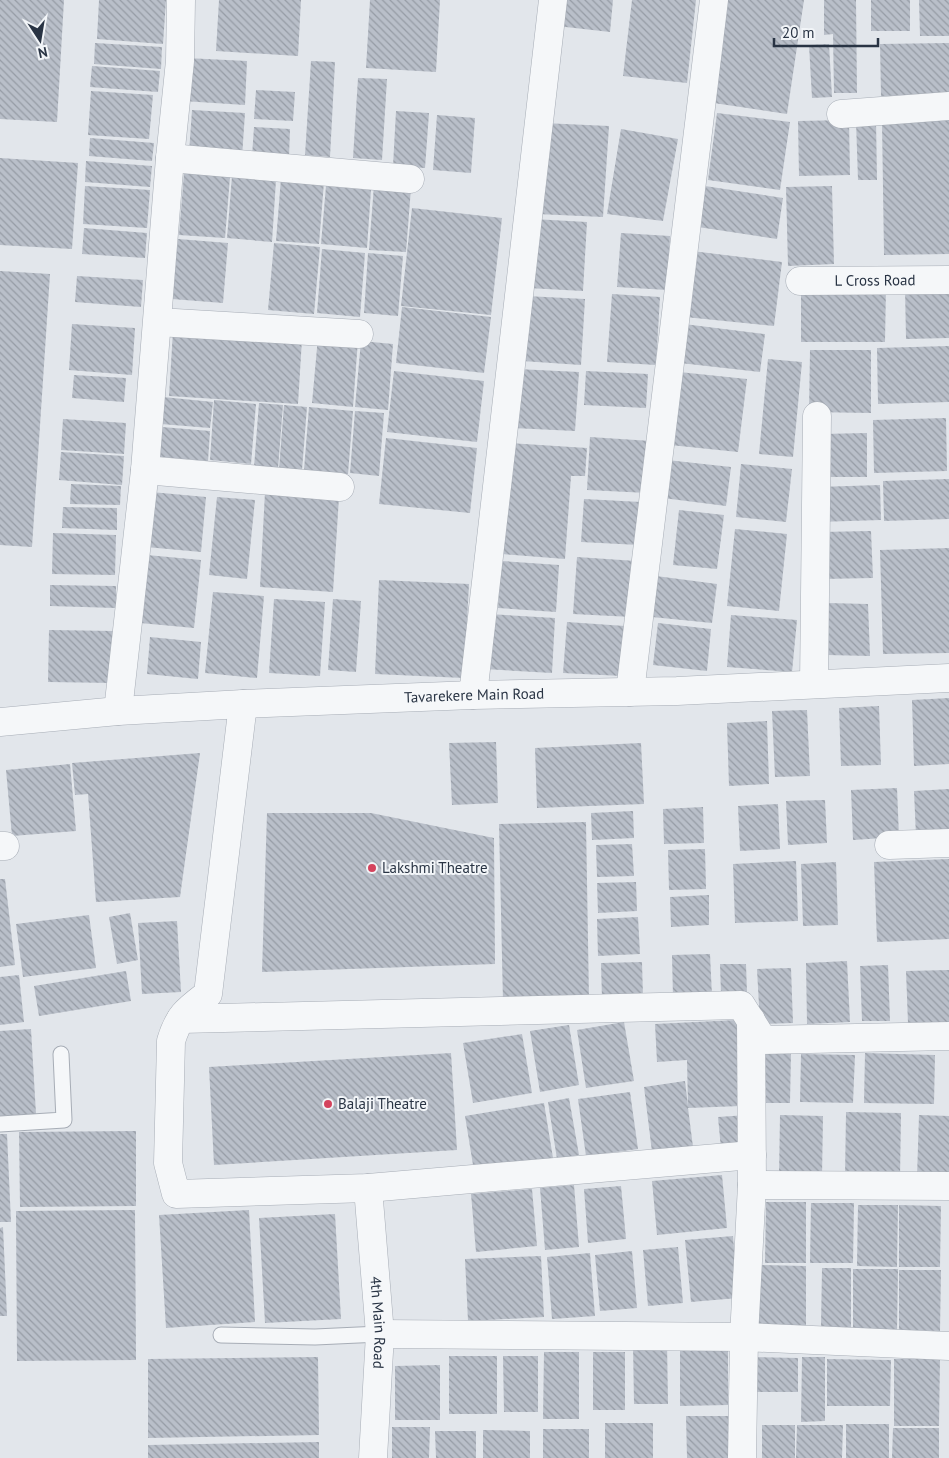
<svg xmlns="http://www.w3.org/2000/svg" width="949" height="1458" viewBox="0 0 949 1458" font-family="'PT Sans',sans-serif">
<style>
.building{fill:url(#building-back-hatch)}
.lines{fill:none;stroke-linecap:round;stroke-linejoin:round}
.lane-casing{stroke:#a7adb6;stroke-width:17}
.street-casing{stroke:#a7adb6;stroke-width:29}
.lane{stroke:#f5f7f9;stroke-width:15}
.street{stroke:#f5f7f9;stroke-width:28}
.poi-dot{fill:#d4435d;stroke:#f2f5f8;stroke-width:2}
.labels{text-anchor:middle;stroke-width:4;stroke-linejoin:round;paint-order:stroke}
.street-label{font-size:15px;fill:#293444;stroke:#f2f5f8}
.poi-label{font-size:15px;fill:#293444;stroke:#f2f5f8;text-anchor:start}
</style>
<defs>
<pattern id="building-back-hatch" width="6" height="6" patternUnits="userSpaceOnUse" patternTransform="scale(1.25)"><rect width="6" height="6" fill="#b9bfc9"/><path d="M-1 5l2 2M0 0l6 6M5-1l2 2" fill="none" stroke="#969ca5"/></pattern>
</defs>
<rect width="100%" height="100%" fill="#e2e6eb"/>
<!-- building -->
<path class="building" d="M0,0h64l-7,122 -57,-3z
M99,0h67l-3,44 -66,-5z
M219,0h82l-3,56 -82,-5z
M370,0h70l-4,72 -70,-4z
M560,0h53l-3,32 -53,-6z
M632,0h64l-9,83 -64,-7z
M722,0h82l-17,114 -80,-12z
M824,0h32l1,93h-23l-1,-59 -9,1z
M871,0h39v31h-39z
M919,0h30v36h-29z
M95,43l67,4 -1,22 -67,-5z
M949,43v52l-68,1 -1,-52z
M829,44l3,53 -20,1 -3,-53z
M186,58l61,3 -2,44 -62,-4z
M311,61l24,1 -5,95 -25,-2z
M92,66l68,5 -2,21 -68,-5z
M358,78l29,1 -5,81 -29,-2z
M256,90l39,2 -2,29 -39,-2z
M91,91l62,4 -4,44 -61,-4z
M192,110l53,3 -3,44 -53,-4z
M396,111l33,2 -4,55 -32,-2z
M717,113l73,9 -10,68 -72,-10z
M437,115l38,3 -4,55 -38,-3z
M849,120l1,55 -51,1 -1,-55z
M876,120l1,60h-19l-2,-59z
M949,120v134l-65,1 -2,-133z
M543,123l66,3 -6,91 -66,-3z
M254,127l36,2 -1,29 -37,-2z
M621,129l57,10 -15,82 -56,-7z
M90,138l64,5 -2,18 -63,-5z
M0,158l78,5 -6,86 -72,-4z
M86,161l66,5 -2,21 -65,-5z
M184,173l46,4 -5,61 -46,-3z
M232,176l44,4 -4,62 -45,-4z
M281,178l43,4 -5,62 -43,-3z
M374,185l37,3 -5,64 -37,-2z
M85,186l65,4 -3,38 -64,-4z
M326,186l45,4 -4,58 -46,-4z
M705,186l78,12 -6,41 -79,-12z
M832,186l2,78 -46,2 -2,-79z
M412,208l90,10 -11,97 -90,-9z
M533,219l54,3 -4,69 -55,-3z
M84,228l63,5 -2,25 -63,-4z
M621,233l49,3 -3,54 -50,-3z
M178,239l50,4 -5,60 -51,-4z
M274,243l46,4 -6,67 -46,-4z
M322,249l43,4 -5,64 -43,-4z
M692,251l90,11 -8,64 -89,-9z
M368,253l35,3 -5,60 -34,-3z
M0,271l50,3 -18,273 -32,-2z
M77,276l66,4 -2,27 -66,-5z
M801,286h85l-1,56h-84z
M949,287v51l-43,1 -1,-51z
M612,294l48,3 -4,68 -49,-3z
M526,296l59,3 -4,66 -59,-4z
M402,307l89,10 -7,56 -88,-10z
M72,324l63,4 -3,47 -63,-5z
M684,324l81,10 -5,38 -80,-9z
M173,331l129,8 -4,65 -129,-8z
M318,337l40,3 -5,67 -41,-4z
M361,341l32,3 -5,66 -33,-3z
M949,346v56l-71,2 -1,-56z
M810,350h61v63l-62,-1z
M768,359l34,3 -9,95 -34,-3z
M517,369l62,3 -4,59 -62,-3z
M394,371l90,10 -7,61 -90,-10z
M586,371l62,3 -2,34 -62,-3z
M679,372l68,7 -9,73 -68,-7z
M74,375l52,3 -2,24 -52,-4z
M163,397l50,5 -3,26 -49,-4z
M214,400l42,4 -5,60 -41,-4z
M259,403l24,2 -5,64 -24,-2z
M284,405l23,2 -5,63 -23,-1z
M309,407l44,4 -5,63 -44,-4z
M355,411l29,2 -5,63 -29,-3z
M946,418l1,53 -73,2 -1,-53z
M63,419l63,4 -2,31 -63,-4z
M162,427l48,4 -2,30 -49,-4z
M867,433v44h-45v-43z
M590,437l61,4 -3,52 -61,-3z
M386,438l91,10 -7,65 -91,-9z
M509,443l78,5 -2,28h-14l-6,83 -63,-5z
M61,452l63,4 -2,29 -63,-5z
M667,460l64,7 -5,39 -63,-8z
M741,464l51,5 -6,53 -50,-5z
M949,479v40l-65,2 -1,-40z
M71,484l50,2 -1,19 -50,-1z
M880,485l1,35 -63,2v-35z
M151,492l55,5 -5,55 -55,-5z
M265,492l74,5 -6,95 -73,-5z
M217,497l38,3 -8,79 -38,-4z
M584,499l57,3 -2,43 -58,-3z
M63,507l54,1v22l-55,-2z
M679,510l45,5 -7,54 -44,-4z
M735,529l52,5 -8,77 -52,-5z
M871,531l2,47 -50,1 -2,-47z
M53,533l63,2 -1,40 -63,-1z
M949,548v105l-66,1 -3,-104z
M147,555l54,5 -7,68 -54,-5z
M577,557l59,4 -4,56 -59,-3z
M501,561l58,4 -3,47 -58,-4z
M656,576l61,8 -5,39 -60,-6z
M379,580l90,4 -5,94 -89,-4z
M50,585l66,1v22l-66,-2z
M213,592l51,4 -7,82 -52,-5z
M274,599l51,3 -5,74 -51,-3z
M333,599l28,2 -5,71 -28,-2z
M827,603l41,1 2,52 -43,-1z
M488,614l67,4 -3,55 -68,-4z
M731,615l66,5 -5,52 -65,-5z
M567,622l58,4 -3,50 -59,-3z
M658,623l53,6 -4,42 -54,-6z
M49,630l66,1 -1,52 -66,-1z
M150,637l51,5 -3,37 -51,-5z
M949,698v66l-35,2 -2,-66z
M879,706l2,59 -40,1 -2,-58z
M807,710l3,66 -35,1 -3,-66z
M767,721l2,63 -40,2 -2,-63z
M496,742l2,61 -46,2 -3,-62z
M641,743l3,61 -107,4 -2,-60z
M200,753l-20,144 -84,5 -8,-108 -13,1 -3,-32z
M70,764l6,67 -64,5 -6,-66z
M897,788l2,49 -46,3 -2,-50z
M949,789v46l-33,1 -2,-45z
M825,800l2,43 -39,2 -2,-44z
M778,804l2,45 -40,2 -2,-45z
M703,807l1,36 -40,1 -1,-35z
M633,811l1,27 -42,2 -1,-27z
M267,813h104l123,25 1,126 -233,8z
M586,822l3,178 -86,2 -4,-178z
M632,844l2,32 -37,1 -1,-32z
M705,849l1,40 -37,1 -1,-40z
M949,859v80l-72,3 -3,-80z
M796,861l2,60 -63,2 -2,-59z
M836,862l2,63 -35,1 -2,-62z
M0,879h5l10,86 -15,2z
M636,882l1,29 -39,2 -1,-30z
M709,895v30l-38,2 -1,-30z
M130,913l8,47 -21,4 -8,-47z
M89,915l7,53 -73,9 -7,-53z
M638,917l2,37 -42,2 -1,-37z
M177,921l4,71 -39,2 -4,-71z
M710,954l2,42 -39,2 -1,-43z
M847,961l3,61 -43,2 -1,-61z
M642,962l1,35 -41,2 -1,-36z
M720,964h26l1,29 -26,1z
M888,965l2,56h-28l-2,-55z
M791,968l2,55 -33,1 -3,-55z
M949,970v52l-41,1 -2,-52z
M126,971l5,30 -92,15 -5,-30z
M19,975l5,47 -24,3v-48z
M737,1020l4,86 -53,2 5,39 -41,5 -8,-65 41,-6 3,25 -1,-46 -30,2 -2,-38z
M624,1022l10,59 -48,7 -9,-58z
M569,1025l10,60 -39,7 -10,-61z
M31,1029l5,85 -36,2v-85z
M522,1034l10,59 -59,10 -10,-60z
M760,1052l31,1 -1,50h-31z
M451,1053l6,97 -243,15 -5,-98z
M865,1053l70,2 -1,49 -70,-1z
M801,1054l54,1 -2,48 -53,-1z
M630,1092l8,57 -52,7 -8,-57z
M569,1098l10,57 -22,4 -9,-57z
M544,1103l9,55 -79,13 -9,-55z
M846,1112l55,1 -1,65 -55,-1z
M747,1115l3,31 -29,3 -3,-32z
M780,1115l43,1 -1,61 -43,-1z
M919,1115l30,1v62l-32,-1z
M136,1131v75l-116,1 -1,-75z
M0,1134h7l4,88h-11z
M722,1175l5,53 -70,7 -5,-54z
M574,1185l5,62 -34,3 -5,-62z
M621,1186l5,53 -38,4 -4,-54z
M532,1189l5,57 -61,6 -5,-58z
M766,1202h40v61h-41z
M811,1203h43l-1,60h-43z
M858,1205h40l-1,62 -40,-1z
M899,1205l42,1 -1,61h-41z
M135,1210l1,150 -119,1 -1,-150z
M249,1210l6,112 -89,6 -7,-113z
M335,1214l6,105 -76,4 -6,-105z
M3,1227l4,89h-7v-88z
M733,1236l5,62 -47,4 -6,-62z
M678,1247l5,56 -35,3 -5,-56z
M632,1251l5,57 -37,3 -5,-56z
M590,1253l5,63 -43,3 -5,-62z
M541,1256l3,61 -76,4 -3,-62z
M757,1265l49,1v65h-50z
M822,1268h29v60l-30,-1z
M853,1269h45l-1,62h-44z
M899,1270h42l-1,61 -41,-1z
M667,1342l1,62h-34l-1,-61z
M728,1345v60l-48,1v-60z
M544,1352h35v67h-36z
M593,1352h32v58h-32z
M449,1356h48v58h-48z
M503,1356h35v56h-34z
M318,1357l1,78 -171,3v-79z
M753,1357l45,1v34h-46z
M802,1357h23v64l-24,1z
M827,1359l64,1 -1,46h-63z
M894,1359h46l-1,67h-45z
M440,1365v55h-45v-54z
M686,1416h51v42h-50z
M605,1423h48v35h-48z
M846,1424h43v34h-43z
M762,1425h33v33h-33z
M797,1425h46l-1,33h-46z
M392,1427h38l-1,31h-37z
M893,1428h46v30h-47z
M543,1429h46v29h-46z
M483,1430l47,1v27h-47z
M435,1431h41v27h-40z
M319,1442v16h-171v-13z"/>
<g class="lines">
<!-- lane casing -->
<g class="lane-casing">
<path id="lane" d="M0,1124l64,-4 -3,-66
M221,1335l94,2 65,-3"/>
</g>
<!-- street casing -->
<g class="street-casing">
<g id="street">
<path d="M841,114l108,-8"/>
<path d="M170,158l240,21"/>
<path id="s1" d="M800,281l149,-1"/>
<path d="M158,322l201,12"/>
<path d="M145,470l195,17"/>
<path d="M814,684l3,-268"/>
<path d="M630,692l84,-692"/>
<path d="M473,695l80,-695"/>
<path d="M243,704l-35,290c-21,16 -29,21 -37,47l-3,122 8,31 192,-6 384,-33"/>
<path d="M118,711l27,-241 25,-312 10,-97 1,-61"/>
<path id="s2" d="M0,722l118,-11 125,-7 230,-9 204,-4 272,-13"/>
<path d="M889,845l60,-2"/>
<path d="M0,846h5"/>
<path d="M181,1019l560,-14 22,35 186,-4"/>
<path d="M752,1185l197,1"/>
<path id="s3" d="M368,1188l12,146 -7,124"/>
<path d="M380,1334l364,3 205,9"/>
<path d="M742,1458l2,-121 8,-152 -1,-165"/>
</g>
</g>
<!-- lane -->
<use href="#lane" class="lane"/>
<!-- street -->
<use href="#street" class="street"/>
</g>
<!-- markers -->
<g class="poi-dot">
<circle cx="372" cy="868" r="5"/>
<circle cx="328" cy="1104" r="5"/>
</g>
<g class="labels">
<!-- street labels -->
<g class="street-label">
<text dy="5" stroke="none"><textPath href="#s1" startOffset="75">L Cross Road</textPath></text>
<text dy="5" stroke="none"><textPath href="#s2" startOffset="475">Tavarekere Main Road</textPath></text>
<text dy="5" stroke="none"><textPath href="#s3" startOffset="135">4th Main Road</textPath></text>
</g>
<!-- poi labels -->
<g class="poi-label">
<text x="382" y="873">Lakshmi Theatre</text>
<text x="338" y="1109">Balaji Theatre</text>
</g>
</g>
<!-- north arrow -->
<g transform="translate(40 40) rotate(168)" stroke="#f2f5f8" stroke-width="4" paint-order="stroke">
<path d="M0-4L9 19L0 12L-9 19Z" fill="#293444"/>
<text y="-8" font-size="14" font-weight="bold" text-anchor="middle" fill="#293444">N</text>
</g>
<!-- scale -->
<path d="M774 38v8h104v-8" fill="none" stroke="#293444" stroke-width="2.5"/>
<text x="782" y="38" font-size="15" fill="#293444" stroke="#f2f5f8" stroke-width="4" paint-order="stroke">20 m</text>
</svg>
